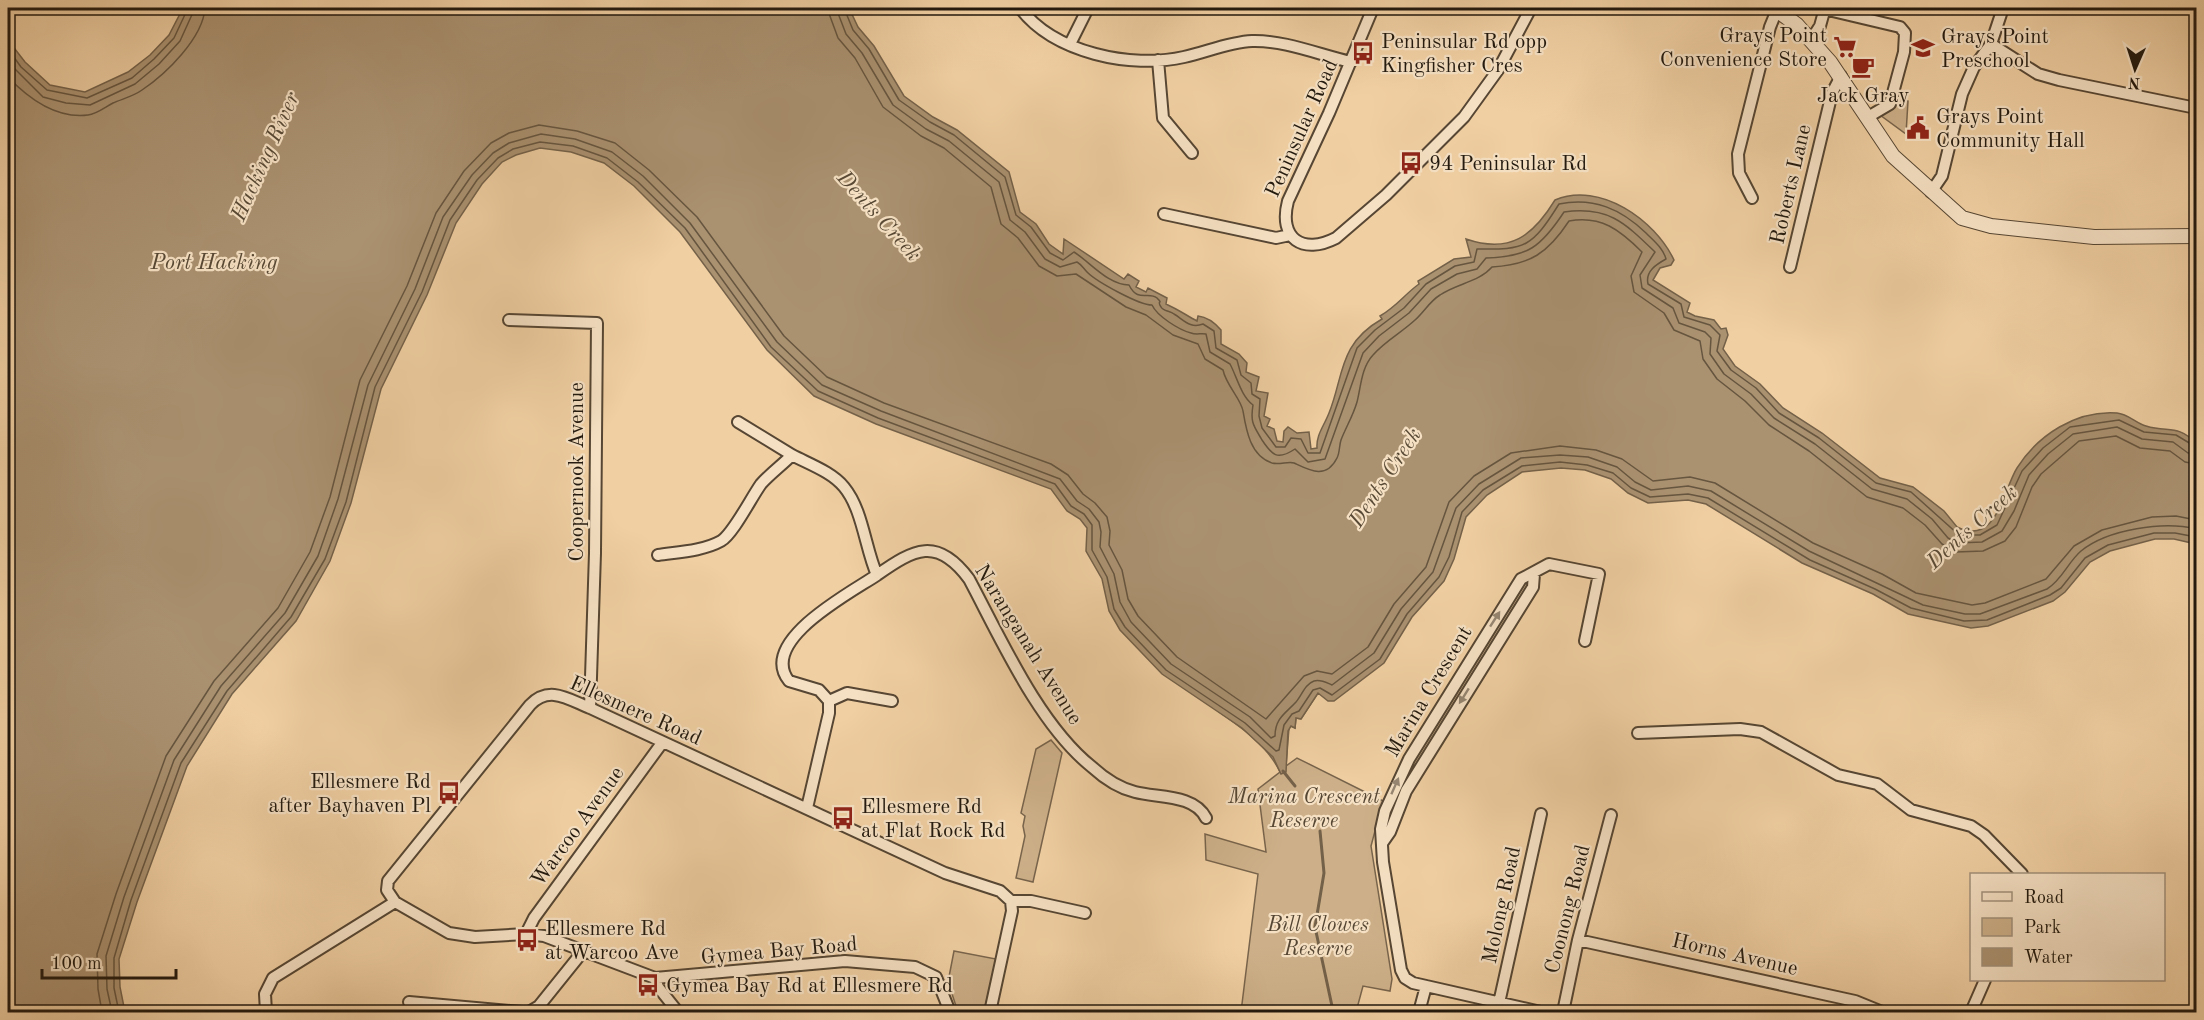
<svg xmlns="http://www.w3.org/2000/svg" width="2204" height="1020" viewBox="0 0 2204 1020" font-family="'Old Standard TT',serif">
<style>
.green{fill:#cdb089;stroke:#78644c;stroke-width:1.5}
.water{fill:#aa9170;stroke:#746149;stroke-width:1.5}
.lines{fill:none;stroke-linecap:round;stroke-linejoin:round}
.shore{stroke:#66553f;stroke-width:1.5}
.stream{stroke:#746149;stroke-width:3}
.minor-casing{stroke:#564633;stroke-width:14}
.tertiary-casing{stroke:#564633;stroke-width:16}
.minor{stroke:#f5e0c3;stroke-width:10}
.tertiary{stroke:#f5e0c3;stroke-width:14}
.oneway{fill:#968672}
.labels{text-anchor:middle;stroke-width:4.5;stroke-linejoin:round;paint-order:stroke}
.poi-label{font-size:21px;fill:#22190e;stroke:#f5e0c3;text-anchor:start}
.street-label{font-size:21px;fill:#22190e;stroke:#f5e0c3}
.park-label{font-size:21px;font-style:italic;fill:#554633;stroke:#f5e0c3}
.water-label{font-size:22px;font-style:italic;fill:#584935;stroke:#f5e0c3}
</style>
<rect width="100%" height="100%" fill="#f0cfa2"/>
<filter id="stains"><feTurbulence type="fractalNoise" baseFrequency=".00333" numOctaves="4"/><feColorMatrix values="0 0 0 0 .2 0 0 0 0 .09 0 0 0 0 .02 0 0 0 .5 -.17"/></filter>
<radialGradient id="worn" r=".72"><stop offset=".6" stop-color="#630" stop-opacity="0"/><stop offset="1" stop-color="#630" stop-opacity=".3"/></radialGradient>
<!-- green -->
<path class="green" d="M1900,99l8,2 -2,33 -26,-19z
M1318,693l-17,26 -5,-1 -1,10 -4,-2 -2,2 -3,38 11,-8 86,43 -12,45 21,133 -2,12 -27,-5 -7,26h-115l17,-138 -52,-14 -1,-26 61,18 -8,-63 22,-17c-12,-26 -38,-44 -61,-60z
M1051,740l11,13 -29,129 -17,-4 9,-42 -2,-10 2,-10 -4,-3 15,-64z
M954,951l42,8 -12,53h-26l-10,-30z"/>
<!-- water -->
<path class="water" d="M183,8h666l9,19 16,19 30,50 29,21 24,13 52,42 11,40 16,12 13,20 14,10 1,-15 60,40 4,-5 11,7 -3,6 10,5 2,-4 19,10 -1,6c11,5 20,11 31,17l1,-5c9,1 17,7 23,14v14l18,10 8,9 -1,9 13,5 -3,14 12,2 -4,23 6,3 -3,7 7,3 3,12 6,1 1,-11 4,-4 9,6 12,-1 2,17 6,-1c-1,-13 7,-22 12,-35 15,-37 9,-69 53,-94l-2,-3c17,-10 25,-22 39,-32l-1,-3 36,-22 17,-2 -5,-18c44,15 67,-3 89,-39 45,-19 100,20 119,60l-3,5 -11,3 -7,12 37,23 -3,9 8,4 19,4 7,9 5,-1 2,7 -5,14 12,17 25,18 23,24 39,25 58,45 33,9 31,24 13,16c40,20 46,-37 60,-59 21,-33 59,-58 100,-55 11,1 19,10 29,13 23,7 31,-2 50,17v101l-22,-5h-19l-45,12 -20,11 -25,30 -12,9 -65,25 -17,2 -63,-14 -35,-20 -71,-31 -96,-59 -18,-4 -40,3 -20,-10 -17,-14 -26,-9 -24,-2 -39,4 -35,23 -21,22 -12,42 -10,22 -32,36 -28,46 -50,38h-6l-10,-8 -17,26 -5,-1 -1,10 -4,-2 -3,5 -2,41 -5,2 -8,-17 -31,-29 -80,-54 -42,-44 -11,-19 -7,-32 -16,-28 1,-23 -7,-9 -13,-8 -16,-22 -175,-65 -62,-28 -47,-46 -87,-118 -46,-46 -30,-23 -33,-11 -31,-4 -24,7 -14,7 -20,22 -26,39 -29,72 -46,94 -30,114 -21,58 -34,60 -64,73 -45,72 -50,136 -18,57 1,28 5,25h-117v-972l17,22 25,23 35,7 43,-20 22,-17 19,-20z"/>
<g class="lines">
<!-- shore -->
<path class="shore" d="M827,8l11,30 17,20 28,49 38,29 23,12 47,39 10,37 17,14 21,28 18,10 19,-2 50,33 20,8 27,20 25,9 7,15 18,11c3,15 18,29 20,41 3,18 7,45 29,52 7,2 17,-2 22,0 15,7 32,17 43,-5 3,-6 2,-12 4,-18 5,-13 12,-24 16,-38 4,-15 4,-34 16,-47 12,-14 28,-22 42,-35 9,-8 15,-19 25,-25 18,-12 39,-13 52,-28 38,-2 56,-14 77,-46 32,-6 51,9 73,31l-11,24 3,16 30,21 10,17 26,11 3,18 14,20 28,22 24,24 40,26 58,46 36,11 22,17 17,19 14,8 27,-1 22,-10 11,-14 16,-40 9,-13 38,-33 37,-5 24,12 30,3 15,11 11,2
M836,8l10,26 16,19 31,52 33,24 23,12 50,41 11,38 15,12 20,27 15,8 17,-5c5,3 6,6 10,10 10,10 52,33 65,33 5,11 27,25 39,28 5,2 10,0 15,1l4,18 20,12c7,13 11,32 23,41 -3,18 1,21 9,35 10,15 15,21 33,9l13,13 17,-3 38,-106 16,-17 30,-23 22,-24 26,-15 20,-5 9,-11c42,-1 55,-11 78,-46 44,-6 60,10 91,40l-15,23 2,13 31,20 6,15 26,9 6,6 -1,16 14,20 27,20 23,24 41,26 57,45 35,10 25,20 16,19 10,5 24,-1 20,-11 12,-20 15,-36 19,-21 25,-20 44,-7 25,12 31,3 15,11 8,2
M844,8l9,22 16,19 30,51 31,22 24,13 51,42 11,38 15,12 19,26 13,7 11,-8c16,10 34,33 55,33 9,18 19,6 28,13 7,7 -1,1 4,9 2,4 9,4 13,7 10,6 16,15 29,10l11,7 2,17 21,12 4,15 10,8 1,11 8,5 -1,17 3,12 14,19h9l6,-9 10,1 7,14h12l37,-105 18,-18 29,-22 22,-24 29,-18 19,-4 3,-13c49,1 55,-2 82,-45 35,-7 62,5 87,29 8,8 17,15 20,26 -9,5 -21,12 -18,25l33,20 3,13 26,8 10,10 -3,16 14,19 25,18 23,25 40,25 57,45 35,9 48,43h21l17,-10 25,-54 21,-23 27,-21 49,-7 25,12 32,3 20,12
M8,49l13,18 26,23 40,8 45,-20 22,-19 20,-21 14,-30
M8,62l35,35 23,6 24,2 45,-21 24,-20 21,-23 15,-33
M8,77c20,21 48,42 80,38 9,-1 17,-8 25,-12 9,-4 21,-7 29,-13 24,-16 61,-52 63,-82
M102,1012l-4,-23 -1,-35 19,-60 50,-138 48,-75 64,-73 32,-56 20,-55 30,-117 47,-94 29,-73 28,-42 27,-28 18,-10 30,-8 38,6 38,12 34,27 48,47 87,119 43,41 57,26 167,61 17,11 15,19 12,9 12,14 3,14 -1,14 13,25 6,29 10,17 39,41 89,62 38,-43 13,-5 15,3 36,-27 26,-43 32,-37 23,-65 25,-26 37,-23 49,-7 36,4 26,9 31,22 37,-4 25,6 98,60 69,31 34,19 56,12 13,-2 61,-24 28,-33 28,-16 50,-13 24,-1 20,4
M112,1012l-5,-23 -1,-33 18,-59 50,-137 47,-74 64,-73 33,-57 20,-57 30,-114 47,-96 28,-72 29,-42 21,-22 16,-10 32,-9 34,5 37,13 31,24 47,47 87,119 45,43 59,26 179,68 17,22 12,8 10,13 2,10 -1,15 14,27 6,28 11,20 40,42 79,53 21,21 4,-2c0,-18 11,-23 21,-34 6,-7 9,-18 18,-21 7,-2 13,2 18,4l42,-32 27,-44 32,-37 23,-64 23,-24 42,-26 39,-3 28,2 29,10 18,15 16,8 37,-4 23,5 98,60 114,54 42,9h15l67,-25c15,-9 21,-27 34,-38 27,-22 83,-30 115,-22
M119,1012l-5,-24v-30l17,-58 50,-137 46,-72 64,-74 34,-58 21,-57 29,-115 47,-95 28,-72 27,-40 21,-22 15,-9 27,-7 33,4 34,12 31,24 47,46 86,119 47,44 60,27 177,66 16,22 13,8 8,11v25l15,27 7,32 11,18 41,43 79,53 31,28 3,-1 5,-25 8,-11 7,-3 14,-21 7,-2 12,7 48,-36 27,-45 32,-37 10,-20 13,-45 21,-22 39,-24 38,-4 27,3 26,8 18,15 19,9 38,-3 20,4 102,62 65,29 36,19 53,13 23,-1 63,-25 11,-7 24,-30 23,-13 46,-12h21l21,4"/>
<!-- stream -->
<path class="stream" d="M1283,771l12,15
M1320,831l4,42 -9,54 17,79 -1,6"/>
<!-- minor casing -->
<g class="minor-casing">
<path id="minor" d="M1020,8c34,45 111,61 164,49 23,-5 45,-15 68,-16 32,-1 68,14 99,21
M1373,8l-44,105 -41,88c-10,38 15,54 48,37l50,-43 78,-78 34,-47 33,-62
M1824,9l76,18 5,6 -1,19 -14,52 -22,13
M1811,40l9,-14 5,-18
M1070,44l18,-36
M1991,44l47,30 21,6 137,28
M1158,60l5,58 29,35
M1931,192l11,-16 20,-82 12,-27 17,-23 12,-36
M1752,198l-13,-25 -1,-19 32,-127 7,-17
M1164,214l112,24 14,-3
M1790,267l42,-174 9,-17
M509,320l88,3 -2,230 -5,155
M738,422l54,33
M658,555c20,-3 45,-4 63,-14 12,-7 30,-43 40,-57 9,-10 21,-19 31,-29 17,9 40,17 52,32 19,23 21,61 33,88 -25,17 -120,66 -88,106l30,9 10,11v12l-22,95
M877,575c37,-26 60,-39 92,4 32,60 70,146 123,188 12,11 27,21 43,25 23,6 59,2 71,26
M829,701l18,-8 45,8
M1638,733l102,-4 21,3 77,43 39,9 34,26 60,16 13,9 38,39
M1383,842l7,-10 16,-41 127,-204 1,-13
M1011,901h20l54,12
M526,934l8,-16 128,-175
M1578,940l277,61 27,11
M655,978l3,9 20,25
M409,1002l113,10
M1499,1003l42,-189
M266,1012l-1,-18 8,-16 122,-76
M529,1012l10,-6 45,-56
M950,1012l-14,-35 -21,-10 -70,-6 -190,17 -111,-42 -18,-2 -51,3 -26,-4 -54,-31 -8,-12 1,-9 142,-176c19,-20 38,-6 60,3l355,165 55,18 11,10
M990,1012l22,-101 -1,-10
M1419,1012l7,-26
M1541,1012l-128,-29 -8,-5 -4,-8 -18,-108 -2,-33 4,-18 24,-52 112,-180 28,-15 50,10 -14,67
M1563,1012l15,-72 33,-125
M1971,1012l14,-32"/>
</g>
<!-- tertiary casing -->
<g class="tertiary-casing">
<path id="tertiary" d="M1774,8l23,17 33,37 63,94 69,62 29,8 103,11 102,-1"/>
</g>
<!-- minor -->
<use href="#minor" class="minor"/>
<!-- tertiary -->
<use href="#tertiary" class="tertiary"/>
</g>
<!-- one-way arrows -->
<defs><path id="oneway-solid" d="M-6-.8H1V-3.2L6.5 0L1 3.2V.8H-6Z" transform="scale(1.5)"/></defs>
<g class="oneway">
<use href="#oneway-solid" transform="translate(1495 619) rotate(-57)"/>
<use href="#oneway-solid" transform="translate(1464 696) rotate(122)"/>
<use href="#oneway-solid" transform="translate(1395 786) rotate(-66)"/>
</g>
<!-- icons -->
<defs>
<g id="supermarket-bare" transform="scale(1.8)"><path d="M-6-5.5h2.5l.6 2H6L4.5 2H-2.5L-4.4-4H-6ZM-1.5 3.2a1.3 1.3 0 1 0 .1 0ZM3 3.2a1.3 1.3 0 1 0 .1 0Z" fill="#8f2418" stroke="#f5e0c3" stroke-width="2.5" paint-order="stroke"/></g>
<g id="school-bare" transform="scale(1.8)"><path d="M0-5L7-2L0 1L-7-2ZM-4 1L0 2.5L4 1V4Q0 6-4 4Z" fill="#8f2418" stroke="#f5e0c3" stroke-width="2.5" paint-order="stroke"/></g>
<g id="bus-bare" transform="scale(1.8)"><path d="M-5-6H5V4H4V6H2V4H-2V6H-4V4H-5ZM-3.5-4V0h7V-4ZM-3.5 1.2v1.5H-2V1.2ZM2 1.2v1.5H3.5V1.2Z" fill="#8f2418" stroke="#f5e0c3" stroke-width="2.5" paint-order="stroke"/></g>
<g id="cafe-bare" transform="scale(1.8)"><path d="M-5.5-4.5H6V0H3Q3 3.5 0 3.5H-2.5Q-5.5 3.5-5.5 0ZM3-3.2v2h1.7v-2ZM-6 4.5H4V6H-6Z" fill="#8f2418" stroke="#f5e0c3" stroke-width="2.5" paint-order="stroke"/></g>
<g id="civic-bare" transform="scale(1.8)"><path d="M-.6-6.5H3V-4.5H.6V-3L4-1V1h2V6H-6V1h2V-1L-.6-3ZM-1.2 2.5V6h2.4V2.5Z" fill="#8f2418" stroke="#f5e0c3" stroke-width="2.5" paint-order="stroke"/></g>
</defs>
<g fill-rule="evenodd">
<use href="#supermarket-bare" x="1845" y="47"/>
<use href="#school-bare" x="1923" y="48"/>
<use href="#bus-bare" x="1363" y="53"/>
<use href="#cafe-bare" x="1863" y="67"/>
<use href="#civic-bare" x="1918" y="128"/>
<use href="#bus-bare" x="1411" y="163"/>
<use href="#bus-bare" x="449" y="793"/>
<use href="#bus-bare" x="843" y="818"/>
<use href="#bus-bare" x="527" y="940"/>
<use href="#bus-bare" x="648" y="985"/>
</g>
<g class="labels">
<!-- poi labels -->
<g class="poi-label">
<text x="1827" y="42" text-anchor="end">Grays Point<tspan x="1827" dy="24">Convenience Store</tspan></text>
<text x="1941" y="43">Grays Point<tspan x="1941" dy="24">Preschool</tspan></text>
<text x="1381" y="48">Peninsular Rd opp<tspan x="1381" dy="24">Kingfisher Cres</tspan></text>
<text x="1863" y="102" text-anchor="middle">Jack Gray</text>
<text x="1936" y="123">Grays Point<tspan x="1936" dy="24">Community Hall</tspan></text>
<text x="1429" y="170">94 Peninsular Rd</text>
<text x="431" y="788" text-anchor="end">Ellesmere Rd<tspan x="431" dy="24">after Bayhaven Pl</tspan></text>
<text x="861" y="813">Ellesmere Rd<tspan x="861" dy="24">at Flat Rock Rd</tspan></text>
<text x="545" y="935">Ellesmere Rd<tspan x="545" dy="24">at Warcoo Ave</tspan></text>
<text x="666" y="992">Gymea Bay Rd at Ellesmere Rd</text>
</g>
<!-- street labels -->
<g class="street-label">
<text transform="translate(1301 128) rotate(-66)" y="7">Peninsular Road</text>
<text transform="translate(1790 184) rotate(-77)" y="7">Roberts Lane</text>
<text transform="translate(576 472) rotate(-90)" y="7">Coopernook Avenue</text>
<text transform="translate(1029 644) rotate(58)" y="7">Naranganah Avenue</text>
<text transform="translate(1428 691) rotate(-59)" y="7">Marina Crescent</text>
<text transform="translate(636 710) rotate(24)" y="7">Ellesmere Road</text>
<text transform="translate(577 826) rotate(-54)" y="7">Warcoo Avenue</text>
<text transform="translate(1501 905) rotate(-78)" y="7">Molong Road</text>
<text transform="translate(1567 909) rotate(-76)" y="7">Coonong Road</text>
<text transform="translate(779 950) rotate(-5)" y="7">Gymea Bay Road</text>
<text transform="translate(1735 954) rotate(13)" y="7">Horns Avenue</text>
</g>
<!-- park labels -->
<g class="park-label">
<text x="1304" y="803">Marina Crescent<tspan x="1304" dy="24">Reserve</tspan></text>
<text x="1318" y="931">Bill Clowes<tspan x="1318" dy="24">Reserve</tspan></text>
</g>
<!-- water labels -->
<g class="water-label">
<text transform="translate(264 156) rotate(-66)" y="8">Hacking River</text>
<text transform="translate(880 215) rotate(48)" y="8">Dents Creek</text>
<text x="214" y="269">Port Hacking</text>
<text transform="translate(1384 477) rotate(-57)" y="8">Dents Creek</text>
<text transform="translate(1971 526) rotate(-42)" y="8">Dents Creek</text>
</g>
</g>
<!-- margin -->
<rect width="2204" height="1020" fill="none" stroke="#f0cfa2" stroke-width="30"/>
<rect x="9" y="9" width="2186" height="1002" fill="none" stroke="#22190e" stroke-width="3"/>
<rect x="15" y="15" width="2174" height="990" fill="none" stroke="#22190e" stroke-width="1.5"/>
<!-- legend -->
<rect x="1970" y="873" width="195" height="108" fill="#f5e0c3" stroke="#a1907b" stroke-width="1.5"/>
<rect x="1982" y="892" width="30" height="9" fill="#f5e0c3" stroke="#a1907b" stroke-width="1.5"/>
<text x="2024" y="903" font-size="18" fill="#22190e">Road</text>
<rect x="1982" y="918" width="30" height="18" fill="#cdb089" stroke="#a1907b" stroke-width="1.5"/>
<text x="2024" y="933" font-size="18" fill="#22190e">Park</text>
<rect x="1982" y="948" width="30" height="18" fill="#aa9170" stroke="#a1907b" stroke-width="1.5"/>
<text x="2024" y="963" font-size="18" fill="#22190e">Water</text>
<!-- north arrow -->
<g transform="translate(2135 69) rotate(183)" stroke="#f5e0c3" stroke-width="4.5" paint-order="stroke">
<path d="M0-4.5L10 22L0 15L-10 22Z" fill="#22190e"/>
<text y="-9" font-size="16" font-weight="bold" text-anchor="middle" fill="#22190e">N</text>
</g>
<!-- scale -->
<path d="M42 969v9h134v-9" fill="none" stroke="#22190e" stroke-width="3"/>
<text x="51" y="969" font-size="18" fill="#22190e" stroke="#f5e0c3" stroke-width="4.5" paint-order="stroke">100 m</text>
<rect width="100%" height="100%" filter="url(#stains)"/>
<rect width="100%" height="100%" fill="url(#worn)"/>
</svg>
